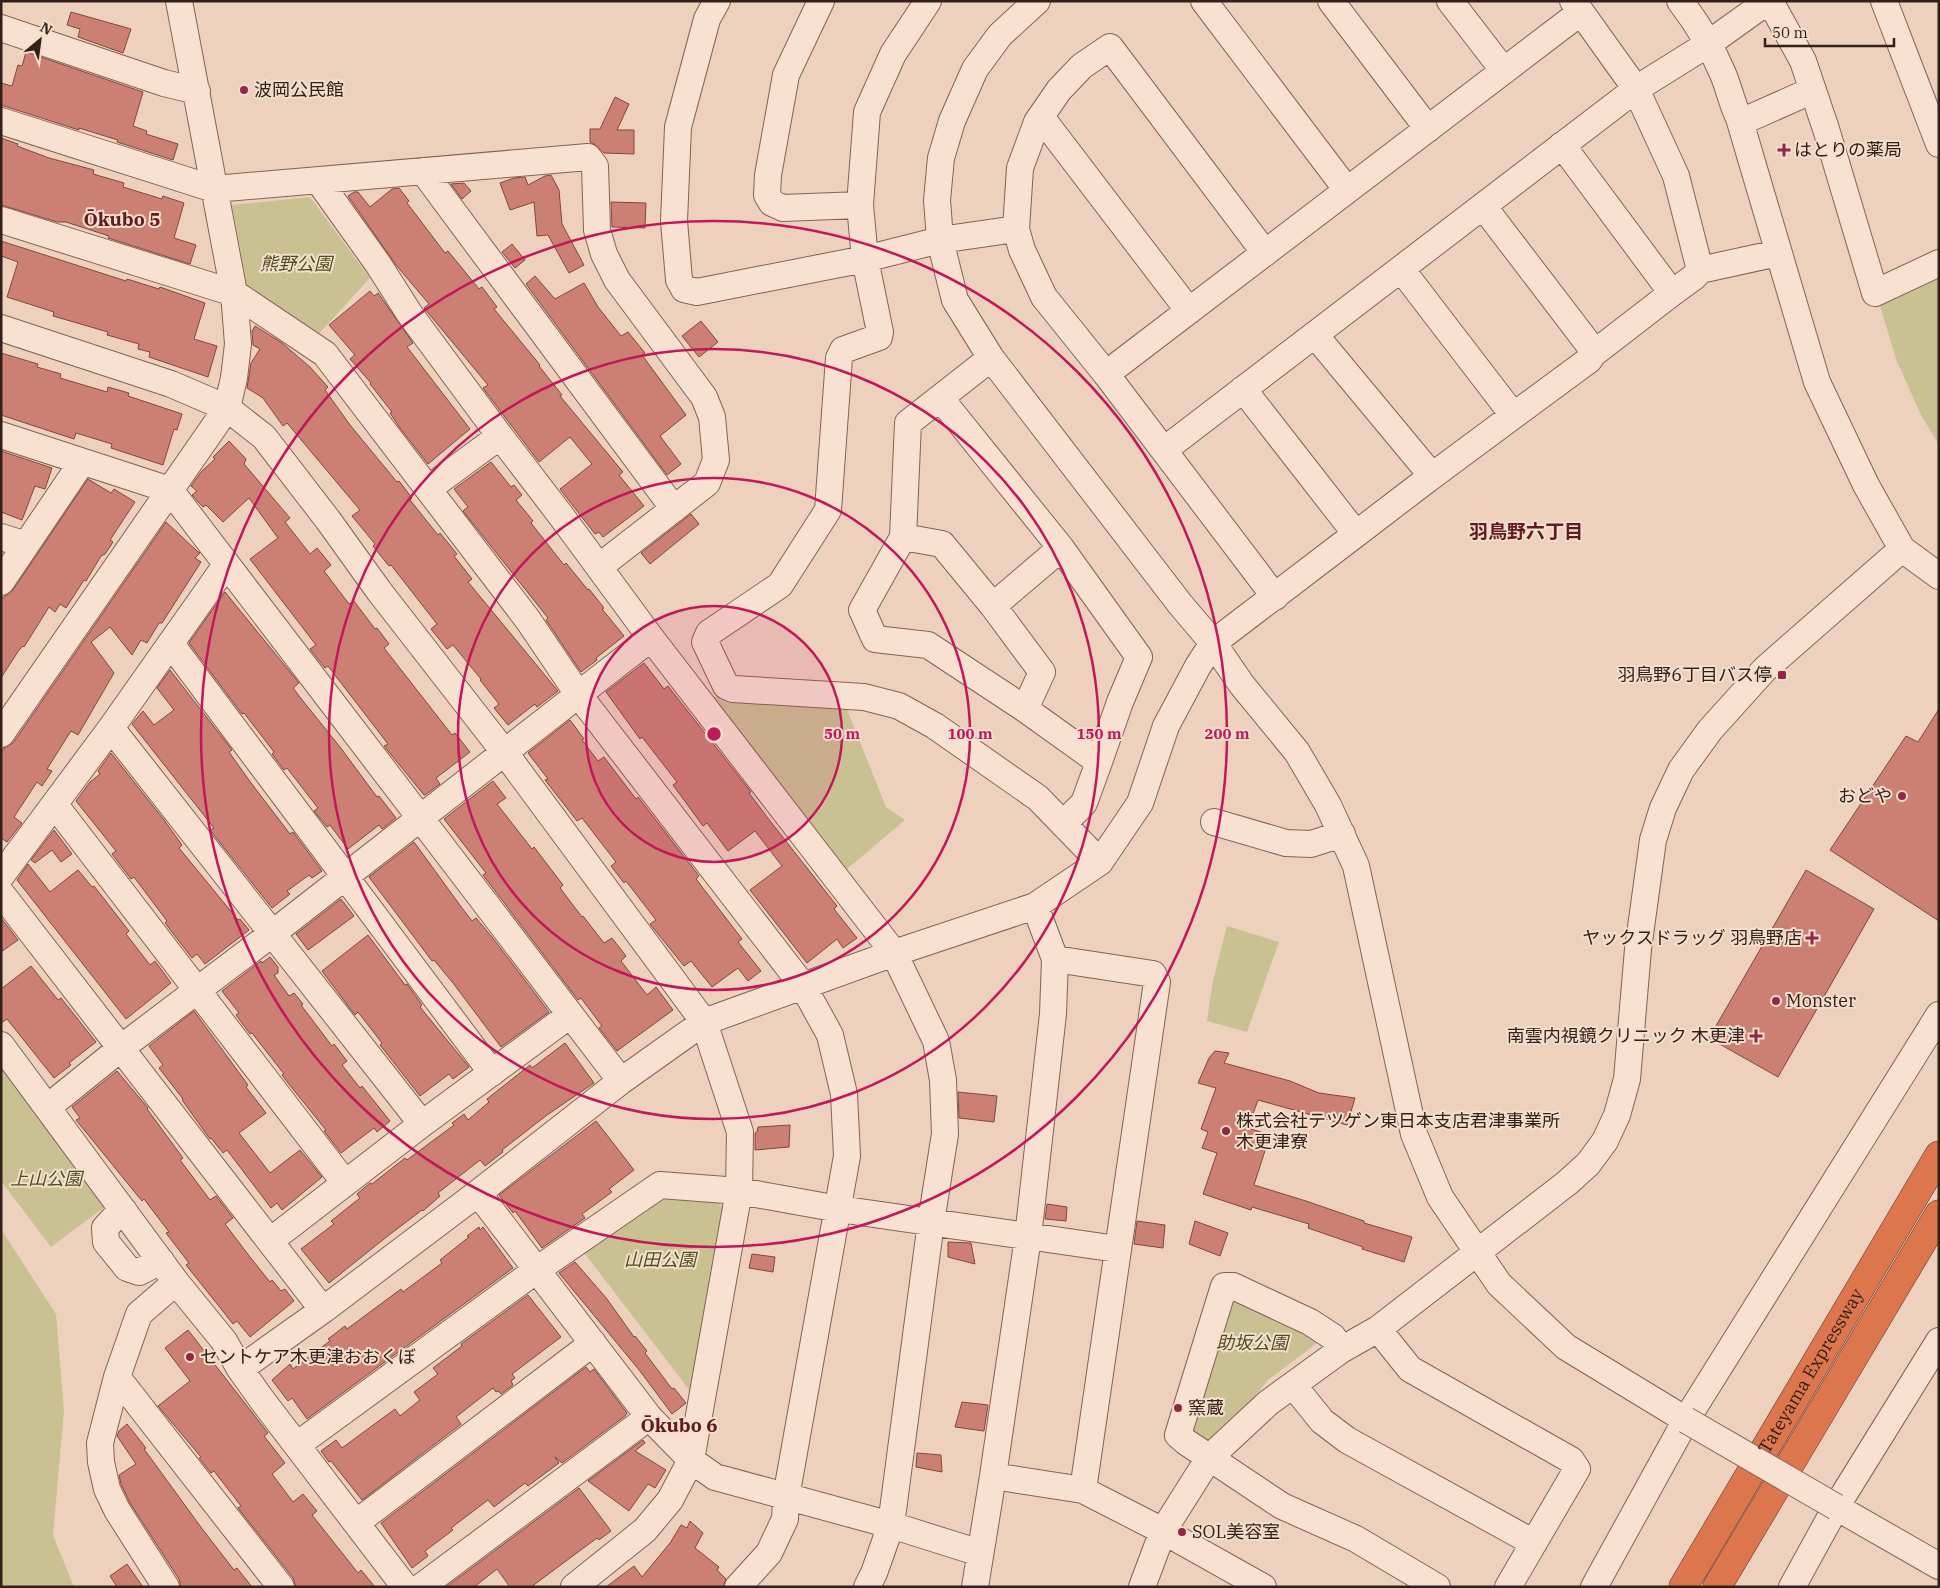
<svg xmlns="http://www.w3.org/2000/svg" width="1940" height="1588" viewBox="0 0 1940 1588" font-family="'IBM Plex Serif','Noto Sans JP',serif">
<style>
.green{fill:#cac192}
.building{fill:#cb8073;stroke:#83463d}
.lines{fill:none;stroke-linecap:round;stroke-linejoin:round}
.minor-casing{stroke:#846257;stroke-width:28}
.highway-casing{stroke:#51332b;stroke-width:29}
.minor{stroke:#f8e1d0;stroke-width:26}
.highway{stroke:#dd764d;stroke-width:28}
.minor-bridge-casing{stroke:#846257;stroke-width:28;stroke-linecap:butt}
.minor-bridge{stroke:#f8e1d0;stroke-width:26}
.ring{fill:none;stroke:#c2185b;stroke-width:2.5}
.poi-dot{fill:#922845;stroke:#f4decc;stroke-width:2}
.labels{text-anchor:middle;stroke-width:4;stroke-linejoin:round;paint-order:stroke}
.poi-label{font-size:18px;fill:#33201b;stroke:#f4decc;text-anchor:start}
.park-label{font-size:18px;font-style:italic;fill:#504f22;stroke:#f4decc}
.street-label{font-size:18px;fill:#33201b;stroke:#f4decc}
.neighbourhood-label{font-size:19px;font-weight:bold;fill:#5f1b20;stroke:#f4decc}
.centre{fill:#c2185b;stroke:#f4decc;stroke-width:2.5}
.ring-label{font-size:15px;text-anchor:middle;font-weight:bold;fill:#c2185b;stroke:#f4decc;stroke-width:4;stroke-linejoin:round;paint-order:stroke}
</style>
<rect width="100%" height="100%" fill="#edd1bd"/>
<!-- green -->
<path class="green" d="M310,197l60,81 -55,60 -66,-41 -17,-92z
M1939,269v176l-18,-30 -25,-56 -17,-57z
M707,696l139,11 40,100 19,13 -65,55z
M1227,926l52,16 -32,90 -40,-11 5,-36z
M1,1062l109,141 -59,44 -50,-66z
M658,1192l57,7 9,10 -30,187 -112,-146z
M1,1229l55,85 8,97 -11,124 21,52h-73z
M1227,1292l98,45 -57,43 -60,74 -27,-20z"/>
<!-- building -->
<path class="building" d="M71,12l60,17 -8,24 -45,-16 2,-8 -13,-4z
M26,52l117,40 -10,34 14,5 -1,3 32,10 -5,16 -56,-18 1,-2 -39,-12v2l-78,-25v-22l11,3 6,-21 4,1z
M615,97l14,7 -12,26h17v24l-30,-1 -10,-9 -4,-2v-13h10z
M1,138l17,6 -1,2 32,12 45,12 -1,4 31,9 -1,4 39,12 1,-3 21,7 -10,35 22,7 -6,19 -82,-26 1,-2 -43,-14h-9l-56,-17z
M551,175l8,15 3,34 22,41 -15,8 -21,-38 -11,1 -3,-34 -24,8 -10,-27 14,-5 11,-1 3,8 17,-9z
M464,183l7,8 -9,8 -11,-15z
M399,188l10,13 -2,2 38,50 3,-2 31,38 3,-2 15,20 -3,2 46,56 -1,1 23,29 -2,1 63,76 -4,3 25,31 -41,31 -4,-5 -4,2 -35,-45 32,-25 -22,-27 -31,25 -56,-74 5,-3 -64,-77 5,-4 -33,-39 -48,-69 6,-4h4l12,15 22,-18z
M611,202l35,1 -1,25 -33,-1z
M1,241l125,40 1,-2 32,10 1,-2 45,16 -11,36 23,7 -9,31 -59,-20 1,-5 -12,-3 1,-5 -32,-9 1,-3 -55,-16 1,-4 -47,-15 11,-35 -17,-6z
M512,244l13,16 -10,8 -13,-16z
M535,276l20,23 29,-16 14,24 23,29 7,-4 17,21 -3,2 44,60 -26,21 21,28 -14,11 -141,-191z
M370,291l4,5 4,-3 35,50 -6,4 63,82 -42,35 -28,-36 -10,-15 2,-1 -22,-28 1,-1 -21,-24 5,-4 -26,-30z
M701,321l17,21 -19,15 -17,-21z
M255,326l27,17 28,24 18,20 -3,3 25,35 47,57 2,-1 13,17 -2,2 28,35 2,-2 17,21 -3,2 18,23 -4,3 90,109 -21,16 -2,-3 -27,21 -14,-17 5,-4 -19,-24 1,-1 -28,-34 -6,4 -16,-20 6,-5 -46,-59 -2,1 -16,-20 2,-2 -23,-28 8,-6 -73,-87 -4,3 -20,-28 -16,-10 4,-25 9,-14 -7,-4 -1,-14z
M1,353l37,11 -1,3 24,7 -1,4 47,14 1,-5 21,6 -1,3 54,18 -5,16 -3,-1 -11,36 -52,-17 1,-4 -36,-11 -2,6 -73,-24z
M229,441l17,18 -2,5 46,54 -5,4 25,32 7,-6 14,17 -7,6 25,33 5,-3 21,28 2,-1 12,16 -5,4 68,87 3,-2 15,19 -34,26 4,6 -15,11h-1l-40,-49 4,-2 -60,-78 -3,2 -15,-19 6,-4 -66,-86 28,-21 -29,-40 -26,24 -17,-17 -3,2 -11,-12 5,-4 -6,-5 10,-14 14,-13 -2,-2z
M1,451l51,17 -7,21 -10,-3 -13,34 -21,-8z
M491,462l20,25 3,-2 8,10 -6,5 17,21 -2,2 33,42 2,-2 22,27 1,-1 15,19 -2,1 22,27 -28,22 1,2 -16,12 -35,-52 2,-2 -85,-107 5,-4 -14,-18z
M88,479l23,14 3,-4 21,13 -25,38 3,2 -8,12 -4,2 -15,25 -2,-1 -18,28 -6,-4 -5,8 -6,-5 -25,40 -1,-1 -4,4 -18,28v-79l12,-9z
M691,514l8,10 -49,40 -9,-11z
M166,522l31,29 3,2 -5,5 6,4 -39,61h-3l-12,20 -6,-3 -9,15 -22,-28 -19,15 23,31 -36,62 -7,-4 -24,38 5,2 -10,15 -5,-4 -23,35 8,6 -15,19 -6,-4v-85l3,-5 9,-5z
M225,592l74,91 -6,5 10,13 37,46 37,50 2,-1 17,22 -14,11 -3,-4 -31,24 -18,-24 -3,2 -13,-16 4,-3 -31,-40 -3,2 -12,-16 2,-2 -30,-39 -2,1 -53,-71z
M644,663l20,26 4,-3 83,106 -2,1 21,28 67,85 -3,3 23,29 -14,10 -6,-9 -30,24 -57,-73 32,-24 -27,-35 -27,20 -21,-28 -4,3 -30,-41 4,-3 -35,-45 -2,2 -34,-47z
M170,670l62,80 -3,2 22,31 39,51 3,-2 29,39 -10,7 -3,-3 -22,16 3,3 -18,14 -62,-78 4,-2 -82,-104 11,-13 11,14 20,-15 -17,-22z
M1939,709v212l-109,-71 76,-114 12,6z
M570,720l14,19 -2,1 16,21 6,-4 32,42 2,-2 61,79 -3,3 46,60 -4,3 23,29 -13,10 -10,-13 -26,19 -21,-26 -7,5 -34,-42 6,-4 -30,-39 -2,2 -13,-17 5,-4 -34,-44 -5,3 -32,-41 3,-1 -20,-26z
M111,753l53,67 18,25 -3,3 59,72 2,-1 9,11 -44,34 -8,-10 -5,4 -27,-35 2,-2 -33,-44 -3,2 -19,-25 4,-3 -40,-50 14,-19 10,-8 -2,-3z
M493,781l13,17 -9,6 35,45 2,-2 29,38 -3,3 22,29 1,-1 21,27 8,-5 14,18 -5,5 26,34 9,-8 17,23 -56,41 -18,-23 3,-2 -21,-28 -3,2 -95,-125 3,-2 -42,-54z
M54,830l18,24 -11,8 -9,-12 -17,13 -4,-3z
M414,842l48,66 10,13 4,-3 16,19 57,75 -48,35 -48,-64 -19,-23 -2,1 -63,-84z
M28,864l22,28 28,-22 14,17 2,-1 35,45 -3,3 24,31 5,-4 16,22 -45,36 -109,-139z
M1806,870l68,39 -96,168 -69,-39z
M341,899l13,17 -46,34 -12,-16z
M1,918l17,22 -17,12z
M368,935l37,50 2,-1 15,21 -2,2 49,60 -16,12 -4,-5 -29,22 -40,-51 2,-2 -24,-31 -3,3 -33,-44z
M270,957l8,10v6l-4,2 15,21 5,-3 9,11 -2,1 31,41 2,-2 13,17 -5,4 18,23 2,-2 28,35 -13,11 -3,-4 -33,25 -17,-22 2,-1 -38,-47 -6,-8 2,-1 -32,-41 -2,1 -14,-19 3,-2 -17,-22 39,-30 1,2z
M31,966l27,34 3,-2 35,44 -27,21 2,2 -17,13 -47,-59 -6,4v-34z
M194,1011l54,74 -2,2 20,26 -27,20 31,40 30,-23 22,27 -40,33 -5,-7 -6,5 -44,-58 -4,3 -12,-15 -1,1 -28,-39 1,-1 -24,-31 4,-3 -14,-19z
M565,1043l29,40 -47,32 -45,35 1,2 -18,14 -5,-6 -42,33 2,3 -17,15 -1,-1 -33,25 -60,48 -28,-34 33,-25 -3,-3 29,-23 -3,-4 13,-11 2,1 33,-26 2,2 47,-35 -2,-2 12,-9 4,6 21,-18 -2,-3 43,-34 2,3z
M1215,1051l14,2 -5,10 66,18 29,12 36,5 -8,27 -89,-25 -10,28 22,7 -16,50 52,16 58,20v2l48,14 -8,25 -42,-13 1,-2 -55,-19 1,-4 -57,-17 -1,3 -48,-16 14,-41 -15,-5 6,-16 -7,-3 15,-41 -18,-5 11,-25z
M117,1071l31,37 -1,1 36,49 -3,2 30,40 6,-4 17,22 -8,6 25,33 20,25 2,-2 9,11 4,-2 9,12 -44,36 -13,-16 -4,3 -19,-24 -28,-35 3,-2 -23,-30 3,-1 -25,-33 -2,2 -66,-81 4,-2 -8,-11z
M958,1092l39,4 -3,26 -35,-4z
M596,1121l38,49 -25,19 3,3 -30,22 3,4 -43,30 -27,-37 -2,2 -14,-18z
M790,1125l-1,22 -34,3v-17l2,-1 1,-5z
M1047,1204l20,3 -1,14 -21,-2z
M1137,1221l28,4 -2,23 -29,-4z
M1195,1221l33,12 -8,23 -31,-12z
M479,1227l1,3 3,-3 30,41 -206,151 -15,-21 -4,3 -16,-21 18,-16 3,5 37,-28 -2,-2 17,-13 2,3 54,-40 2,3 39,-29 -2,-3 29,-23 -2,-1z
M948,1242l23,1 4,21 -27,-7z
M752,1254l23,3 -2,15 -24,-4z
M575,1262l32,37 27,38 1,-1 12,15 -2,2 27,36 2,-1 12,15 -14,11 -32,-43 -81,-98z
M528,1295l33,42 -49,37 3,4 -4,3 2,4 -12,9 -3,-3 -2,1 -3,-4 -37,29 5,7 -99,76 -31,-39 -2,1 -8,-11 15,-11 6,8 53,-39 5,7 20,-16 -6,-8 24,-18 -5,-6 29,-22 -1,-2z
M188,1330l80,103 -4,3 21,27 -13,11 21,28 10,-8 14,17 -5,4 46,58 3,-3 14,17h-79l-3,-9 -55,-70 3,-2 -27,-35 -3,2 -12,-15 2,-1 -43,-51 32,-25 -25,-33z
M586,1367l4,5 4,-3 33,44 -2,3 -63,47 -7,-6 4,6 -31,23 -3,-3 -31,24 -6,-7 -37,28 2,2 -28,21 3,5 -16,12 -31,-45z
M962,1402l26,3 -4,26 -29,-4z
M127,1424l19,24 -2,1 59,81 31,40 3,-2 15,19h-71l-2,-8 -49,-76 -9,-19 -2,-9 17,-11 -19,-28 2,-5z
M643,1440l2,3 -10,8 31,19 -11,18 -7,-4 -19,27 -41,-30z
M917,1453l24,2 1,17 -26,-5z
M579,1488l32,43 -12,9 -2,-2 -66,49h-21l-13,-18 -23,18h-28z
M690,1521l13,12 -8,15 24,19 -2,3 9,9 -3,8h-117l28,-21 8,11 28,-34 11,-18 6,3z
M127,1564l16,23h-26l-7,-11z"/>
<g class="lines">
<!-- minor casing -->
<g class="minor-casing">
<path id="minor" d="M717,1l-10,18 -29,108 -4,94 5,59 5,9 13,3 168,-33 75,-19 76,-11
M821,1l-35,74 -18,100 -1,20 5,8 11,5 77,-3
M928,1l-35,53 -26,58 -7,93 5,54 15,73 -1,5 -36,13 -4,8 -11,152 -48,75 -71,48 -4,9 21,44 7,3 131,8 35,9 36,20 103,72 62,64
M1037,1l-37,34 -25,34 -23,52 -11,37 -4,42 3,40 15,60 36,58 189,246 33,39 29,42 55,67 31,53 28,61 58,268 26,63 59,87 67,63 120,73
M1204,1l143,189
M1331,1l97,128
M1450,1l54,70
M1680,1c17,22 32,47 43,73 6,14 9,30 16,44l78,264 49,103 36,64 37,27
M1770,1l33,60 23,68 49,164 64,-30
M1884,1l55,143
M1,28l163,55 33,8
M1041,117l148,194
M1,121l213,68 374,-32 7,9 2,64 7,24 13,26 87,117 8,20 4,43 -9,23 -108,84
M1741,122l72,-32
M1562,145l110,148 22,-16 6,-7 -24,-94 -40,-87 -63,-88
M423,171l251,338
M318,180l60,84 31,49 91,123 62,81 89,121 243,315 42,88 7,39 2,54 -14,88 -40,303 -17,48 -7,14
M1,220l233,73 91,61 203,266 50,74 225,292 27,49 14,59 3,62 -61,341 -1,22 -16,34 -31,34
M1265,253l-155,-206 -28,19 -23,24 -22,32 -17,46 -4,61 6,21 22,47 62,77 169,223
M1401,269l109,142 7,2 72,-53 4,-6v-4l-110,-144
M1700,270l78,-17
M1,328l170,56 56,24 37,29 64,83 51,71 126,162 199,269 36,110 -1,59 -48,269 -21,40 -25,30 -71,57
M1593,354l79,-61
M991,358l-83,65 -5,114 -41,73 13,29 53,6 97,64 74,53 -15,41 -21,21
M1106,374l475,-362
M1243,389l113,145 72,-55v-8l-113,-136
M941,399l120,149 78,109 -19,45 -21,60
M1,435l169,55 451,591
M1164,450l472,-361 72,-45 60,-43
M1428,479l89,-66
M428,489l72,-53
M1,537l25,8
M903,537l39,7 51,62
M1,582l81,-120
M171,644l321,429
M1025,709l17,-37 -49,-66 68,-58
M111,728l311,396
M1,734l226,-326 7,-30 4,-34 -4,-51 -55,-292
M55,805l290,378
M1214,822l72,21 25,1 31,-10
M1,876l110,-148 115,-163
M1,893l322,417
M1055,959l98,15 4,8 -74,508
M1,1045l175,237 48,59 16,28 22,31 143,187
M48,1107l73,-59 152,-115 378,-295
M478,1193l171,224 42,43 24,17 176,48 89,28
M124,1211l-8,5 -11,12 1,14 21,26 12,4 22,-11
M270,1241l152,-117 148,-109
M1378,1329l32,40 161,91 6,9 -69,118
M1341,1350l-8,-13 -23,-15 -77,-36h-9l-46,149 8,7 96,64 74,33 81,48
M240,1369l83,-59 155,-117 143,-112 83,-59 190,-69 141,-47 65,-44 40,-59 26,-77 32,-60 15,-23 143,-109
M117,1377l164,210
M1293,1385l29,36 25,19 187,103
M297,1445l241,-176 122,-84 79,6 100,18 278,40
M993,1476l90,14 80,41 100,56
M1836,1507l103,59
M356,1523l237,-180
M166,1587l-49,-77 -10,-21 -6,-27 -1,-19 17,-66 22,-63 37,-32
M421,1587l228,-170
M975,1587l18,-111 35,-239 25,-223 2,-55 -20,-53
M1142,1587l21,-56 46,-73 59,-55 73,-53 37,-21 189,-146 21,-19 17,-23 12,-26 10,-36 11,-130 15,-109 10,-32 18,-38 29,-40 55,-61 137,-120
M1594,1587l92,-167 253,-405
M1792,1587l44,-80 103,-166"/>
</g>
<!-- highway casing -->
<g class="highway-casing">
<g id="highway">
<path id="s1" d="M1683,1587l256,-432"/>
<path d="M1717,1587l222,-373"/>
</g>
</g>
<!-- minor -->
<use href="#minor" class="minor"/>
<!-- highway -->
<use href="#highway" class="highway"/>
<!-- minor-bridge casing -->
<g class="minor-bridge-casing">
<path id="minor-bridge" d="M1686,1420l150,87"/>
</g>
<!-- minor-bridge -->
<use href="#minor-bridge" class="minor-bridge"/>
</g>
<!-- distance rings -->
<circle cx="714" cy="734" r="128" fill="#c2185b" fill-opacity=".12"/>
<g class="ring">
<circle cx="714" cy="734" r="128"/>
<circle cx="714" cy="734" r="256"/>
<circle cx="714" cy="734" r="385"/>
<circle cx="714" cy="734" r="513"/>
</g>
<!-- markers -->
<g class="poi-dot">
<circle cx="244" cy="90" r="5"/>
<path d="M1781.5 142.5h5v5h5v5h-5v5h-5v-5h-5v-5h5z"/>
<rect x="1777" y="670" width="10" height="10" rx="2.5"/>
<circle cx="1902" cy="796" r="5"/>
<path d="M1809.5 930.5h5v5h5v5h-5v5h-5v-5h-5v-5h5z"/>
<circle cx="1776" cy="1001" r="5"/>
<path d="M1753.5 1028.5h5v5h5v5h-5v5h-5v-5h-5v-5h5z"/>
<circle cx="1226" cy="1131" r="5"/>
<circle cx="190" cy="1357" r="5"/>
<circle cx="1178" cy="1408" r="5"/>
<circle cx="1182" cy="1532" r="5"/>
</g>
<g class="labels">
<!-- poi labels -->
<g class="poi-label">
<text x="254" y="96">波岡公民館</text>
<text x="1794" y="156">はとりの薬局</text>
<text x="1772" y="681" text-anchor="end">羽鳥野6丁目バス停</text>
<text x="1892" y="802" text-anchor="end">おどや</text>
<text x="1802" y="944" text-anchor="end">ヤックスドラッグ 羽鳥野店</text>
<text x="1786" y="1007">Monster</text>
<text x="1745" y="1042" text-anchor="end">南雲内視鏡クリニック 木更津</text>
<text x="1236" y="1127">株式会社テツゲン東日本支店君津事業所<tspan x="1236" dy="21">木更津寮</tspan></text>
<text x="200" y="1363">セントケア木更津おおくぼ</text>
<text x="1188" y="1414">窯蔵</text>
<text x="1192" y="1538">SOL美容室</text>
</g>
<!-- park labels -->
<g class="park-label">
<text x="296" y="270">熊野公園</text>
<text x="46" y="1185">上山公園</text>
<text x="660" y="1266">山田公園</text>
<text x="1252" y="1349">助坂公園</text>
</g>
<!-- street labels -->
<g class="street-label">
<text dy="6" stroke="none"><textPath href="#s1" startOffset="251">Tateyama Expressway</textPath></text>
</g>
<!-- neighbourhood labels -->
<g class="neighbourhood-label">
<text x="122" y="226">Ōkubo 5</text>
<text x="1526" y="538">羽鳥野六丁目</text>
<text x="679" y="1432">Ōkubo 6</text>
</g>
</g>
<circle cx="714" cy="734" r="8" class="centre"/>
<g class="ring-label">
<text x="842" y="739">50 m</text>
<text x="970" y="739">100 m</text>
<text x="1099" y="739">150 m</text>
<text x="1227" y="739">200 m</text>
</g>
<!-- border -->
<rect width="1940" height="1588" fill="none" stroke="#33201b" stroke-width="5"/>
<!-- north arrow -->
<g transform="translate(40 40) rotate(29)" stroke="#f4decc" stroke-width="4" paint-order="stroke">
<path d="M0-4L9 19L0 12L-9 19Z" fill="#33201b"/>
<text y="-8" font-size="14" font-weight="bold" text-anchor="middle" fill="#33201b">N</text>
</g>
<!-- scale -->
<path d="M1765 38v8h129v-8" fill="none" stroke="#33201b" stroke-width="2.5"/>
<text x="1772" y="38" font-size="15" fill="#33201b" stroke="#f4decc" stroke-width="4" paint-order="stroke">50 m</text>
</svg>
